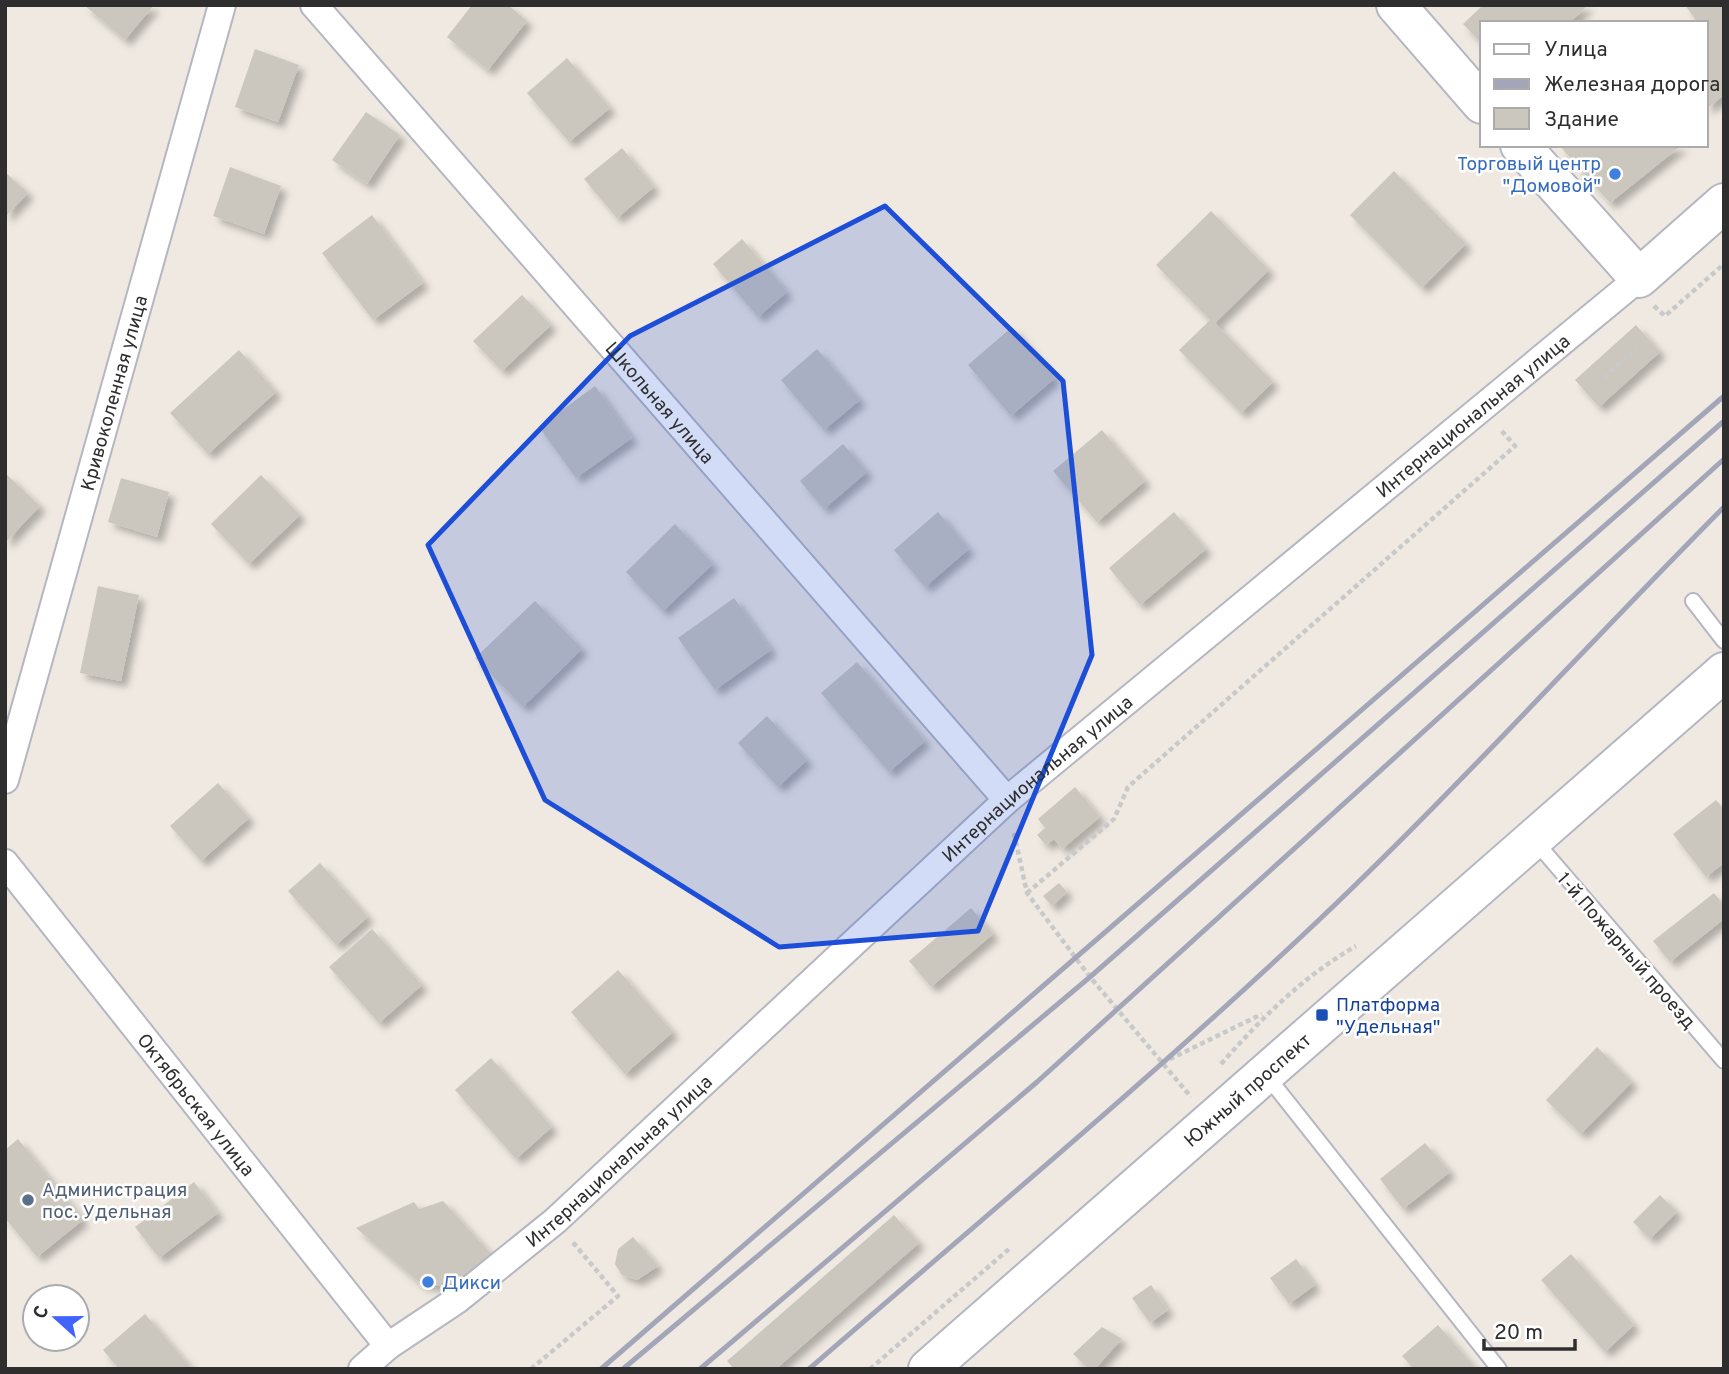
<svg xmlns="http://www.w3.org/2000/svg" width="1729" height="1374" viewBox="0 0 1729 1374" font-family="Overpass,sans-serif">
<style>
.building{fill:#cbc7bf;filter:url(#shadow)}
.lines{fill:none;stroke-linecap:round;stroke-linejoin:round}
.service-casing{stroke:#b4b7c1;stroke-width:18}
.minor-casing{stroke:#b4b7c1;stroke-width:30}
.secondary-casing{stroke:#b4b7c1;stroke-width:42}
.path{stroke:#c9c9c9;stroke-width:4.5;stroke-dasharray:5 3.5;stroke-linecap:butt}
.service{stroke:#fff;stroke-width:14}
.minor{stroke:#fff;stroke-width:26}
.secondary{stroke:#fff;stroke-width:38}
.rail{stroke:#a3a6b8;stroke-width:5}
.marked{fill:#1d4ed8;fill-opacity:0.2;stroke:#1d4ed8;stroke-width:5;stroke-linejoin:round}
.shop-dot{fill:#3f7fe0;stroke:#fff;stroke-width:2.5}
.transit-dot{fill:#1a4fb4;stroke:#fff;stroke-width:2.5}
.service-dot{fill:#5c6f8a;stroke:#fff;stroke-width:2.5}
.labels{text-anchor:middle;stroke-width:5;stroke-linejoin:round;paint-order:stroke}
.shop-label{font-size:19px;fill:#366cbe;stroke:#fff;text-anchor:end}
.street-label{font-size:19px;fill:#2e2e2e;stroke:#fff}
.transit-label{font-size:19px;fill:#164399;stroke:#fff;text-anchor:start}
.service-label{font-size:19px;fill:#4e5e75;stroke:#fff;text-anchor:start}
</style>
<defs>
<filter id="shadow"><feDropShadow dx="6" dy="6" stdDeviation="3.5" flood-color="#0004"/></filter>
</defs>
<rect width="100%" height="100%" fill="#efe9e1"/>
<!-- building -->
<path class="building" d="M84,5h70l-29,35z
M472,5h36l19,16 -39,49 -41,-33z
M1483,5h105l-19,18h-87v21l-19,-20z
M1685,5h39v90l-18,14v-86h-8z
M255,49l44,16 -21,57 -43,-15z
M567,58l43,50 -41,34 -42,-49z
M366,112l34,23 -33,49 -35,-24z
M1559,145h123l-72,58z
M622,148l32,39 -37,31 -33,-39z
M230,167l51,19 -17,48 -51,-18z
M1394,171l72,73 -44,44 -72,-73z
M5,172l23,21 -23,24z
M1211,211l58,59 -54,53 58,59 -32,31 -62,-63 31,-30 -54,-55z
M372,215l51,68 -50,37 -51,-67z
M742,239l45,53 -29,25 -45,-53z
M522,295l29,30 -49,46 -29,-30z
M1636,325l24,27 -61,55 -24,-27z
M1012,327l43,51 -44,38 -43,-51z
M817,349l43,51 -36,30 -43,-50z
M239,350l37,42 -68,62 -38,-41z
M595,386l37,52 -56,40 -37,-51z
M1102,430l43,51 -48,41 -44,-51z
M843,444l24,28 -43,37 -24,-28z
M5,473l35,33 -35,37z
M261,475l39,40 -51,49 -38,-40z
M121,478l48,14 -12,45 -49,-15z
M938,512l31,37 -44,38 -31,-37z
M1174,512l32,37 -66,56 -31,-37z
M675,524l38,40 -50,47 -37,-39z
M98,586l41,9 -18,86 -41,-8z
M734,598l37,52 -56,40 -37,-52z
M535,601l47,48 -59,58 -48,-49z
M857,662l68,79 -36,31 -68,-79z
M767,716l40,44 -29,27 -40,-44z
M218,783l31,35 -48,43 -31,-35z
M1075,787l25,30 -38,32 -8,-10 -8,6 -9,-10 8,-7 -7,-9z
M1716,800l8,9v54l-18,14 -33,-43z
M320,863l48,54 -32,28 -48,-54z
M1059,883l8,9 -15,14 -9,-10z
M1714,893l10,12v14l-54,43 -17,-21z
M971,908l22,26 -62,53 -22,-26z
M372,929l50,56 -43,38 -50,-56z
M618,970l55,62 -48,42 -54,-62z
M1597,1047l35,35 -51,52 -35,-34z
M491,1058l61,69 -36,32 -61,-69z
M18,1139l65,81 -46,37 -32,-39v-68z
M1425,1143l25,29 -47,37 -23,-30z
M194,1182l24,31 -59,45 -24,-31z
M1660,1195l17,17 -27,27 -17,-17z
M443,1201l48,53 -32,27 -19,5 -19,-2 -65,-56 58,-26 5,7z
M894,1215l25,28 -143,126h-42l-7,-8z
M633,1237l25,29 -21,14 -15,-5 -7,-11 3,-15z
M1571,1254l63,71 -29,27 -64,-72z
M1296,1259l19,26 -26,19 -19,-26z
M1151,1285l17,25 -18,13 -18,-25z
M145,1314l47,55h-73l-16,-19z
M1438,1325l38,44h-62l-12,-13z
M1102,1327l20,12 -27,30h-6l-16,-15z"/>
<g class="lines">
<!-- service casing -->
<g class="service-casing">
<path id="service" d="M1693,601l31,40
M1535,841l189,220
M1267,1076l232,293"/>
</g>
<!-- minor casing -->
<g class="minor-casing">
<g id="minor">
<path id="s1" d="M314,5l693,795"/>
<path id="s2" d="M5,780l217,-775"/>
<path id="s3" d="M5,863l383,483"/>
<path id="s4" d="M362,1369l26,-23 69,-46 98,-79 452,-421 632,-522"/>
</g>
</g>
<!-- secondary casing -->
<g class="secondary-casing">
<g id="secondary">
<path d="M1396,5l86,99"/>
<path d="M1520,145l119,133 85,-75"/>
<path id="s5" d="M928,1369l796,-697"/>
</g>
</g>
<!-- path -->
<path class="path" d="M1654,306l11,10 59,-52
M1604,378l33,-30
M1014,833l13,60 63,84 101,120
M1027,893l87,-74 14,-32 387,-341 -15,-17
M1162,1063l100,-49
M1221,1064c41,-46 81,-87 135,-118
M531,1369l87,-73 -47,-56
M870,1369l139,-120"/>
<!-- service -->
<use href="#service" class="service"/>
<!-- minor -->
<use href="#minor" class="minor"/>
<!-- secondary -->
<use href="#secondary" class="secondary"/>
<!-- rail -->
<path class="rail" d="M601,1369l1123,-973
M623,1369l467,-392 634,-556
M700,1369l337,-287 687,-623
M809,1369c166,-144 334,-284 494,-434 146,-137 280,-286 421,-428"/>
</g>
<!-- marked area -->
<path class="marked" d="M885,206l178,175 29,274 -114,276 -199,16 -234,-147 -117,-255 202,-209z"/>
<!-- markers -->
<g class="shop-dot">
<circle cx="1615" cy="174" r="7"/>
<circle cx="428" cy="1282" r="7"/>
</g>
<rect class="transit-dot" x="1315" y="1008" width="14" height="14" rx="3.5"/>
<circle class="service-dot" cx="28" cy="1200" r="7"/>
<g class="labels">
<!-- shop labels -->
<g class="shop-label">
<text x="1601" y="170">Торговый центр<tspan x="1601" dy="22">"Домовой"</tspan></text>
<text x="442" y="1289" text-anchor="start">Дикси</text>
</g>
<!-- street labels -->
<g class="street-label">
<text dy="7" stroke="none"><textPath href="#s2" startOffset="402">Кривоколенная улица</textPath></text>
<text dy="7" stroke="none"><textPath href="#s1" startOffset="527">Школьная улица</textPath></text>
<text dy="7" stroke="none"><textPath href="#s4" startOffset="1465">Интернациональная улица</textPath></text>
<text dy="7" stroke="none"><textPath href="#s4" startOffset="898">Интернациональная улица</textPath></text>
<text transform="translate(1627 950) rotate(49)" y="7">1-й Пожарный проезд</text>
<text dy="7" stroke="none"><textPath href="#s5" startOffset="424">Южный проспект</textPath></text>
<text dy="7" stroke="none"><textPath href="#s3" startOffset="308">Октябрьская улица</textPath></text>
<text dy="7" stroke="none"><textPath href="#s4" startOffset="331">Интернациональная улица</textPath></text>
</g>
<!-- transit labels -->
<g class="transit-label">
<text x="1336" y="1011">Платформа<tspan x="1336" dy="22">"Удельная"</tspan></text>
</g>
<!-- service labels -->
<g class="service-label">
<text x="42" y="1196">Администрация<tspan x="42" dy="22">пос. Удельная</tspan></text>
</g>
</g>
<!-- border -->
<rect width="1729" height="1374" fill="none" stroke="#2e2e2e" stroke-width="14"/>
<!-- legend -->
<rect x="1480" y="21" width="228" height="126" fill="#ffffff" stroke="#ababab" stroke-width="2"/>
<rect x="1494" y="44" width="35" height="10" fill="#ffffff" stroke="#ababab" stroke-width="2"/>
<text x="1544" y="56" font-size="21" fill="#2e2e2e">Улица</text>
<rect x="1494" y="79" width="35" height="10" fill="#a3a6b8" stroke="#ababab" stroke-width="2"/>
<text x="1544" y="91" font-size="21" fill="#2e2e2e">Железная дорога</text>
<rect x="1494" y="108" width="35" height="21" fill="#cbc7bf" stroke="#ababab" stroke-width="2"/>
<text x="1544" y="126" font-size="21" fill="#2e2e2e">Здание</text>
<!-- north arrow -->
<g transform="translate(56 1318) rotate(291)"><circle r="33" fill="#ffffff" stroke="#ababab" stroke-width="2"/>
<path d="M0-5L12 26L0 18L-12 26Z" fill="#4264fb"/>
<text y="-10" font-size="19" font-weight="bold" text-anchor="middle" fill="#2e2e2e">С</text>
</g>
<!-- scale -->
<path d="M1484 1339v10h91v-10" fill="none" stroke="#2e2e2e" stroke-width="3.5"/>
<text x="1494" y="1339" font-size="21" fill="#2e2e2e" stroke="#ffffff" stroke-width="5" paint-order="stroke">20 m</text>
</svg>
